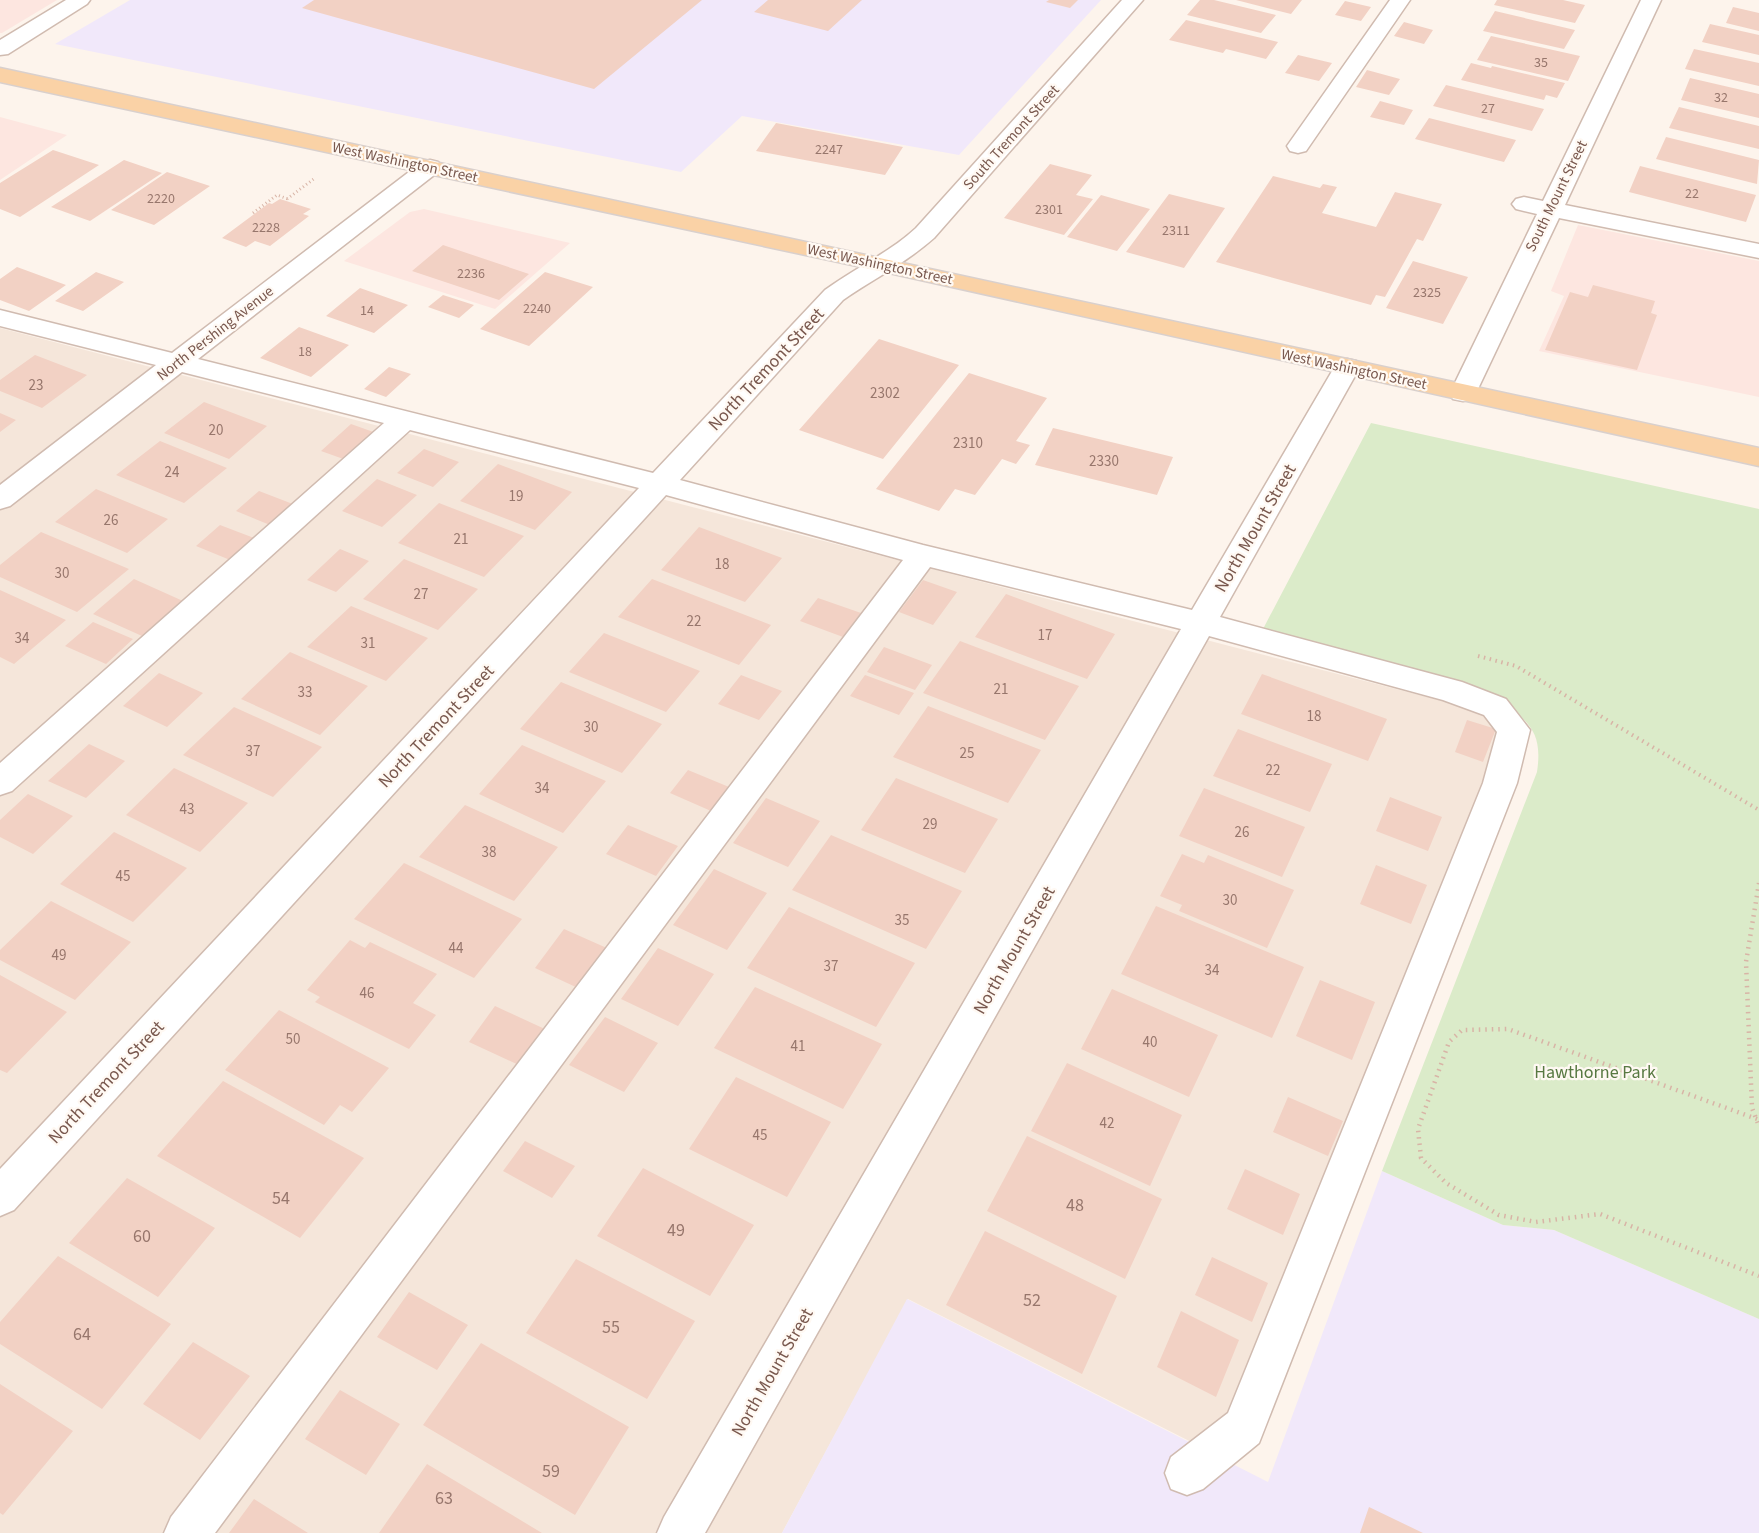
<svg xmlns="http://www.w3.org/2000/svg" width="1759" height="1533" viewBox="0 0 1759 1533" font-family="'Source Sans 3',sans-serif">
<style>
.residential{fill:#f5e6da}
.commercial{fill:#fde6e0}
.education{fill:#f1e8fa}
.green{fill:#dbebc9}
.building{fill:#f2d1c4}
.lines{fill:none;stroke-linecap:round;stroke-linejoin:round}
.minor-casing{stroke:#d0bbb0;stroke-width:3}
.major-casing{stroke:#d9d0cd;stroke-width:3}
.path-far2{stroke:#d8b4a6;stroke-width:3;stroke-dasharray:1 3;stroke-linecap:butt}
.path-far1{stroke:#d8b4a6;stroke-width:4;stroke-dasharray:1.5 4.5;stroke-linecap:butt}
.path{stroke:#d8b4a6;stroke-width:4.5;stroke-dasharray:1.5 5;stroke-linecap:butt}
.minor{fill:#fff;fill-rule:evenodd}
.major{fill:#fad2a6;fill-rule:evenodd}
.labels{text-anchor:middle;stroke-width:4.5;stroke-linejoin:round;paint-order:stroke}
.far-number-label{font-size:14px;fill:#97766c}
.far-street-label{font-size:15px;fill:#79584e;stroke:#fff9f3}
.number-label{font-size:15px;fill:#97766c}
.street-label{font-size:18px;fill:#79584e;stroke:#fff9f3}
.park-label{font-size:18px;fill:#587942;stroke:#fff9f3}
.near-number-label{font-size:18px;fill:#97766c}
</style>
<rect width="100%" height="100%" fill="#fdf4ec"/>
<!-- residential -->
<path class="residential" d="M0,328l1485,384 20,21 -280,726 -317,-160 -126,234h-782z"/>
<!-- commercial -->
<path class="commercial" d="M0,0h57l-55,33h-2z
M0,117l67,18 -67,45z
M424,209l146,34 -75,66 -151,-48 66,-49z
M1578,225l181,36v136l-220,-46 25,-55 -13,-5z"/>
<!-- education -->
<path class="education" d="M130,0h971l-142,155 -217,-39 -61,56 -626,-128z
M1382,1171l121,54 51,5 205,89v214h-977l125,-234 361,183z"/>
<!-- green -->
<path class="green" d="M1371,423l388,86v810l-205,-89 -51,-5 -121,-54 155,-399c6,-40 -8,-49 -36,-73l-238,-70z"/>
<!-- building -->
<path class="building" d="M314,0h388l-108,89 -292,-81z
M768,0h94l-34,31 -74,-19z
M1049,0h29l-8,8 -24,-6z
M1200,0h14l62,15 -15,18 -74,-18z
M1236,0h66l-11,14z
M1497,0h66l22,5 -10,18 -81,-18z
M1345,1l26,6 -10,14 -26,-6z
M1733,7l26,6v18l-33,-8z
M1495,11l80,19 -11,19 -81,-18z
M1186,20l92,22 -12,17 -40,-10 -3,4 -54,-13z
M1404,22l29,8 -9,14 -30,-8z
M1710,24l49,11v20l-57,-13z
M1491,36l89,20 -12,25 -91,-21z
M1694,49l65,14v23l-74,-17z
M1298,55l34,8 -13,18 -34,-8z
M1471,63l20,5 1,-2 73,17 -8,15 -11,-3 -2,5 -83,-20z
M1367,70l33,9 -11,16 -33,-8z
M1690,78l69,16v24l-78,-18z
M1446,85l98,24 -12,22 -99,-25z
M1380,101l33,9 -9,15 -34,-8z
M1679,107l80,19v23l-90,-21z
M1429,118l87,22 -12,22 -89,-23z
M776,123l127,24 -18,28 -129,-24z
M1666,137l93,23 -2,24 -101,-25z
M53,150l46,15 -79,52 -20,-8v-26z
M124,160l38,13 -72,48 -39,-14z
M1050,164l42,11 -16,20 17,4 -29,36 -60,-17z
M1640,166l116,29 -10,27 -117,-30z
M167,172l43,14 -56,39 -43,-15z
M1273,176l47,12 3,-4 14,3 -15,26 54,14 19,-35 47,12 -19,37 -6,-2 -32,58 -9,-2 -5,10 -155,-43z
M1169,194l56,14 -41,60 -58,-16z
M1101,195l49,14 -33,42 -50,-14z
M280,199l31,10 -8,5 6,2 -39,30 -15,-5 -9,6 -24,-9 47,-35 3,1z
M443,245l86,29 -30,26 -87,-29z
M1413,261l55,16 -25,47 -57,-16z
M17,267l49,18 -37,26 -29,-11v-21z
M96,272l28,10 -41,29 -28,-10z
M545,272l48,15 -64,59 -49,-17z
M1593,285l62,16 -4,12 6,2 -20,55 -92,-20 25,-58 18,5z
M360,288l48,17 -34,28 -48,-17z
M443,295l31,10 -15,13 -31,-11z
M299,327l50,18 -38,32 -51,-19z
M879,339l80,26 -76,94 -84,-29z
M35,355l52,20 -45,33 -42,-17v-11z
M389,367l22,7 -25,23 -22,-8z
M969,373l78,25 -31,43 14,4 -14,19 -14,-5 -27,36 -20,-6 -16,22 -63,-22z
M204,402l63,24 -38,33 -65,-26z
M0,413l16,7 -16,12z
M351,424l28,10 -30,27 -28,-10z
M1053,428l120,29 -16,38 -122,-30z
M160,441l67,27 -43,35 -68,-28z
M424,449l35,13 -26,25 -36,-14z
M498,464l74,28 -37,38 -75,-29z
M377,479l40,16 -35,32 -40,-16z
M96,489l72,30 -41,34 -72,-31z
M259,491l39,15 -23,21 -39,-16z
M439,503l85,33 -40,41 -86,-34z
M220,525l39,15 -24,22 -39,-16z
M699,527l83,31 -37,44 -84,-32z
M41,532l88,37 -52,43 -77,-35v-12z
M340,549l29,12 -33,31 -29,-12z
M404,559l74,30 -40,41 -75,-31z
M134,579l49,22 -41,35 -49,-22z
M652,579l119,46 -32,40 -121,-48z
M923,580l34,12 -24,33 -34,-13z
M0,590l66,30 -52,44 -14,-7z
M1006,594l109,40 -28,45 -112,-42z
M818,598l43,15 -18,24 -43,-16z
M351,606l77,32 -42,43 -79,-34z
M93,622l40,17 -27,25 -41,-18z
M604,633l96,38 -34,41 -97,-40z
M960,641l119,45 -34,54 -122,-47z
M884,647l48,18 -17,25 -48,-18z
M290,652l78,34 -48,49 -79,-36z
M159,673l44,20 -36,34 -44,-21z
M1262,674l125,45 -19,42 -127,-47z
M741,675l41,16 -23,29 -41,-16z
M865,675l49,18 -15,22 -49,-19z
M561,682l101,42 -40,49 -102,-44z
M928,706l113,44 -33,53 -115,-46z
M234,707l88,40 -49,50 -90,-42z
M1467,720l29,9 -13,33 -28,-10z
M1238,729l94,35 -22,48 -97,-36z
M89,744l36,17 -39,37 -38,-17z
M522,745l84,36 -43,52 -84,-39z
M174,768l74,35 -48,49 -74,-37z
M688,770l41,17 -18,24 -41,-18z
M896,778l102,41 -33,54 -104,-43z
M1204,788l101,39 -23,50 -103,-41z
M28,794l45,22 -40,38 -33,-17v-17z
M1390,797l52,20 -14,34 -52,-20z
M766,798l54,23 -32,46 -55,-24z
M465,805l93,42 -44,54 -95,-44z
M628,825l50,21 -22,30 -50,-22z
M114,832l73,36 -54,54 -73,-38z
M831,835l131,56 -36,58 -134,-59z
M1182,854l22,9 4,-8 86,35 -27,58 -88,-37 3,-6 -22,-9z
M404,863l118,56 -48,59 -120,-59z
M1376,865l51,20 -16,39 -51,-20z
M714,869l53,24 -40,57 -54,-25z
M51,901l80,41 -56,58 -75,-40v-10z
M1156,906l148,61 -32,71 -151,-64z
M789,907l126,56 -39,64 -129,-59z
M564,929l45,20 -29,40 -45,-21z
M350,940l15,8 5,-6 67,32 -24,29 23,12 -27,34 -94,-47 5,-5 -13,-7z
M658,948l56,26 -36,52 -57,-27z
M0,975l67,37 -60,61 -7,-3z
M1320,980l55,22 -23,58 -56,-24z
M755,987l127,57 -39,65 -129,-61z
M1112,989l106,46 -29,62 -108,-48z
M495,1006l52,24 -26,36 -52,-24z
M279,1010l110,58 -37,44 -12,-7 -16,20 -99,-55z
M605,1017l53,26 -34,49 -55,-27z
M1067,1063l115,52 -32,71 -119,-55z
M736,1077l95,45 -44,75 -98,-48z
M223,1081l141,77 -64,80 -143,-82z
M1288,1097l55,24 -15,35 -55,-24z
M1027,1136l135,63 -37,80 -138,-68z
M525,1141l50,25 -23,32 -49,-27z
M643,1168l111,57 -44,71 -113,-60z
M1245,1169l55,25 -17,41 -56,-26z
M127,1178l88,50 -57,69 -89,-54z
M985,1231l132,65 -35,78 -136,-69z
M58,1256l113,68 -69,85 -102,-65v-22z
M1212,1257l56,26 -16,39 -57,-27z
M576,1259l119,62 -48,78 -121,-66z
M409,1292l59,33 -31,45 -60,-33z
M1181,1311l58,29 -23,57 -59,-30z
M193,1342l57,34 -50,64 -57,-36z
M481,1343l148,84 -54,88 -152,-90z
M0,1384l73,47 -70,84 -3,-2z
M340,1390l60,34 -34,51 -61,-36z
M427,1464l115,69h-163z
M254,1499l54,34h-79z
M1369,1507l54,26h-63z"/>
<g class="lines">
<!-- minor casing -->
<g class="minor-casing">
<path id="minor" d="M66,0h24l-3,4 -79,50 -8,1v-15z
M1122,0h21l-209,238c-28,25 -61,41 -91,62l-163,180 243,65 269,65 146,-249 9,-2 9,2 4,6 -140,250 242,65 44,17 24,31 -13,53 -258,660 -56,46 -16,6 -16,-6 -6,-16 6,-16 57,-44 255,-630 14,-51 -13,-17 -41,-15 -234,-64 -504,897h-48l7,-16 517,-888 -251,-62 -715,966h-51l7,-16 732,-957 -237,-65 -652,715 -14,6v-47l639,-681 -229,-58 -398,361 -12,4v-32l384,-340 -202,-51 -172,134 -10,3v-24l156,-120 -156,-39v-16l172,43 250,-191 8,-2 8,2 4,5 -4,5 -240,187 455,114 172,-183c30,-22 64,-37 91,-62z
M1390,0h20l-104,151 -8,2 -8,-2 -3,-5z
M1641,0h20l-96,205 194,39v14l-200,-40 -83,175 -3,6 -10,2 -10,-2 -3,-6 87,-179 -21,-5 -4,-5 4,-5 8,-2 19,4z"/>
</g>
<!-- major casing -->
<g class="major-casing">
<path id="major" d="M0,68l1759,380v18l-879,-195 -880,-189z"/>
</g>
<!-- path-far2 -->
<path class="path-far2" d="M287,199l28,-21
M253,213l24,-18 11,4"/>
<!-- path-far1 -->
<path class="path-far1" d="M1478,656l38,10 243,144"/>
<!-- path -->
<path class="path" d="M1759,883l-13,79 6,146 7,18
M1757,1119l-249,-90 -46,1 -13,12 -31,87 3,29 25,25 53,32 37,7 64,-8 159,62"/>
<!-- minor -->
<use href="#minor" class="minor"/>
<!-- major -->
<use href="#major" class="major"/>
</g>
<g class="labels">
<!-- far-number labels -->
<g class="far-number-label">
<text x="1541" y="67">35</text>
<text x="1721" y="102">32</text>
<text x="1488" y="113">27</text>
<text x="829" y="154">2247</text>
<text x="1692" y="198">22</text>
<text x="161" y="203">2220</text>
<text x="1049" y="214">2301</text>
<text x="266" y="232">2228</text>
<text x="1176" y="235">2311</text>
<text x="471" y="278">2236</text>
<text x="1427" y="297">2325</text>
<text x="537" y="313">2240</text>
<text x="367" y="315">14</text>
<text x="305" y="356">18</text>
</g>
<!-- far-street labels -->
<g class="far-street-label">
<text transform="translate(1011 137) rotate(-48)" y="5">South Tremont Street</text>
<text transform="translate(405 162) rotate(12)" y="5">West Washington Street</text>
<text transform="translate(1556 196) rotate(-64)" y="5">South Mount Street</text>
<text transform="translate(880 264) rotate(12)" y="5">West Washington Street</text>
<text transform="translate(215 333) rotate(-38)" y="5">North Pershing Avenue</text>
<text transform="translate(1354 369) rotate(12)" y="5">West Washington Street</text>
</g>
<!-- number labels -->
<g class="number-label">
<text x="36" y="390">23</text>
<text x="885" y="398">2302</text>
<text x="216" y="435">20</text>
<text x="968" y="448">2310</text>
<text x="1104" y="466">2330</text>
<text x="172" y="477">24</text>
<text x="516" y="501">19</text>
<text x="111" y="525">26</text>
<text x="461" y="544">21</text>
<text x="722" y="569">18</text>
<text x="62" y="578">30</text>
<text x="421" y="599">27</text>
<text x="694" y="626">22</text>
<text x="1045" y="640">17</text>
<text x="22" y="643">34</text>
<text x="368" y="648">31</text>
<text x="1001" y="694">21</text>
<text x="305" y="697">33</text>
<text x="1314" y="721">18</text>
<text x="591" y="732">30</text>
<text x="253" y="756">37</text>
<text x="967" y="758">25</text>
<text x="1273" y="775">22</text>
<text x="542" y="793">34</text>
<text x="187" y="814">43</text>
<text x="930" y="829">29</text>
<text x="1242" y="837">26</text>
<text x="489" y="857">38</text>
<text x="123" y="881">45</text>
<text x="1230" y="905">30</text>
<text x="902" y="925">35</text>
<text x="456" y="953">44</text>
<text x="59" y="960">49</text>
<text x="831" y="971">37</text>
<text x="1212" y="975">34</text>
<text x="367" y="998">46</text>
<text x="293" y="1044">50</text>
<text x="1150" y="1047">40</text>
<text x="798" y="1051">41</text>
<text x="1107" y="1128">42</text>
<text x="760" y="1140">45</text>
</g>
<!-- street labels -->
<g class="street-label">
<text transform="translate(766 369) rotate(-47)" y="6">North Tremont Street</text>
<text transform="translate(1255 528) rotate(-60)" y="6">North Mount Street</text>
<text transform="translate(436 726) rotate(-47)" y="6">North Tremont Street</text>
<text transform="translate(1014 950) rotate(-60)" y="6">North Mount Street</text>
<text transform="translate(106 1082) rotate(-47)" y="6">North Tremont Street</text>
<text transform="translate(772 1372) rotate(-60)" y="6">North Mount Street</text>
</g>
<!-- park labels -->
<g class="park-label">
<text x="1595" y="1078">Hawthorne Park</text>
</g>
<!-- near-number labels -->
<g class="near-number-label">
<text x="281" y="1204">54</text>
<text x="1075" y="1211">48</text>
<text x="676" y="1236">49</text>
<text x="142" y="1242">60</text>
<text x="1032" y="1306">52</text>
<text x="611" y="1333">55</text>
<text x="82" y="1340">64</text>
<text x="551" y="1477">59</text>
<text x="444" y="1504">63</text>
</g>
</g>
</svg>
